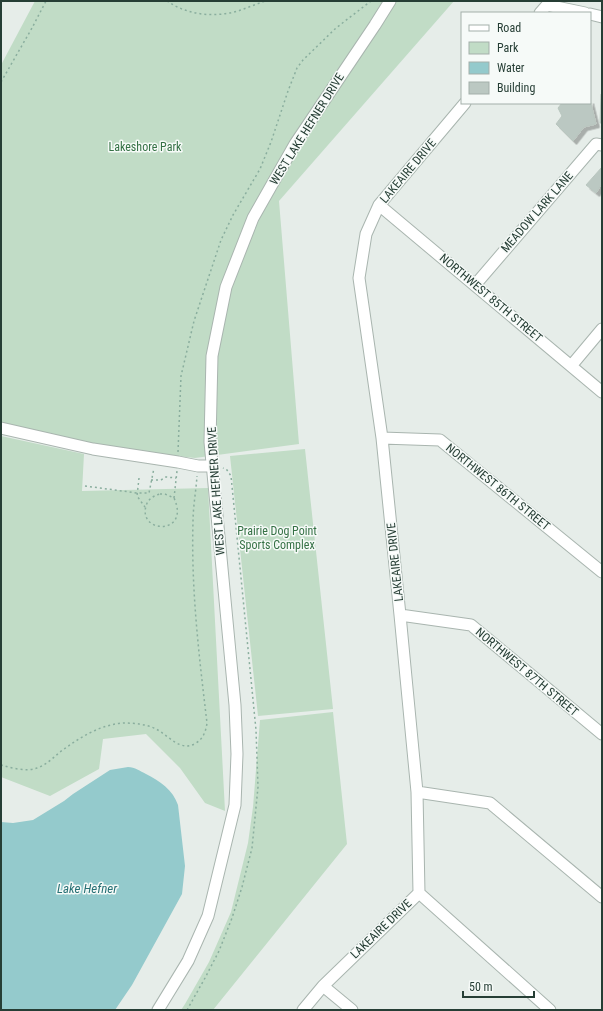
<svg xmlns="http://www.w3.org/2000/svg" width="603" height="1011" viewBox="0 0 603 1011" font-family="'Roboto Condensed',sans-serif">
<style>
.green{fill:#c1dcc6}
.water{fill:#94cacc}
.building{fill:#bbc8c2;stroke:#b9c6bf;filter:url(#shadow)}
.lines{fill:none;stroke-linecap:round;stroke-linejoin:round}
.minor-casing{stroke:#a9b5af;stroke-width:13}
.path{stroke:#8aae9e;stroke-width:1.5;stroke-dasharray:2 3;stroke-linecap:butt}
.minor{stroke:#fff;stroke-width:11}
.labels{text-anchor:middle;stroke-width:3;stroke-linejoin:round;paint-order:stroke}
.street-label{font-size:12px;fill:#263e35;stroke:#f6faf8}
.park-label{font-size:12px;fill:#357145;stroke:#f6faf8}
.water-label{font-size:13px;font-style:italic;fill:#267074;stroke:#f6faf8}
</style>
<defs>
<filter id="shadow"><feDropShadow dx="3.5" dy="3.5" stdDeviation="0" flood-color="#0004"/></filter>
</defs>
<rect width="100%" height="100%" fill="#e6ede9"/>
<!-- green -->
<path class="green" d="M35,1h419l-175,200 20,243 -104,14 -125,-14 -69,-12v-367z
M1,436l83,18 -2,37 126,-3 17,323 -20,-8 -25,-35 -34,-34 -43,5 -4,30 -49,27 -49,-19z
M305,449l28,260 -75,7 -28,-260z
M333,712l14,132 -134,166h-32l4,-6 24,-42 22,-50 17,-69 5,-36 7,-87z"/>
<!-- water -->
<path class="water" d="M128,767c7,0 12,4 18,7 14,7 27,16 32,31l7,61 -3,28 -50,91 -17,25h-114v-188l12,1 20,-3 31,-19 9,-7 37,-24z"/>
<!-- building -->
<path class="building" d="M601,94h1v29h-2z
M590,100l6,24 -12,3 -11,14 -17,-17 6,-8 -4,-8 4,-5h28z
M602,167v18h-1l-5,8 -10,-8z"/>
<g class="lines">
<!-- minor casing -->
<g class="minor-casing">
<path id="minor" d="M540,13l7,-8 38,8
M590,14l12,3
M379,205l223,187
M475,285l121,-141 6,1
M571,366l31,-37
M1,428l92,21 85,13 20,4h15
M382,438l58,2 162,132
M400,615l71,10 131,109
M417,792l73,11 112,94
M419,893l131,117
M323,986l29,24
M158,1010l30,-49 20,-45 27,-111 2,-51 -2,-49 -25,-263 2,-86 14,-69 27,-69 42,-74 80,-119 15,-24
M303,1010l20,-24 96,-93 -2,-101 -17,-177 -18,-177 -23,-160 7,-44 13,-29 86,-102"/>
</g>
<!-- path -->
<path class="path" d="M167,1c22,15 50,17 74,9 8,-3 16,-6 24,-9
M1,82l31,-54 14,-27
M178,452l3,-76 13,-55 27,-81 12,-25 27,-46 11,-27 17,-51 9,-23 6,-8 33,-32 35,-27
M139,478l-2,18 8,11
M151,480h10l5,-3 10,1
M85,486l52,7h12l5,-25
M160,494h5l9,4c17,37 -36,36 -28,8 2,-7 7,-10 14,-12z
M174,498l3,-27
M1,765c11,3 25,7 36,3 9,-3 16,-10 23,-16 19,-14 39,-27 63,-29 11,0 23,1 33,6 12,6 25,24 40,14 7,-4 10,-12 11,-20 -8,-67 -16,-134 -14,-201 0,-15 3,-31 4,-46
M187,1010l18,-32 14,-27 13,-33 10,-31 10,-39 6,-61 -2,-57 -25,-254 -4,-6 -4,-2"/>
<!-- minor -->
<use href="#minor" class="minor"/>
</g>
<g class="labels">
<!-- street labels -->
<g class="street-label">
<text transform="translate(307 129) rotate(-58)" y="4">WEST LAKE HEFNER DRIVE</text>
<text transform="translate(408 171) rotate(-50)" y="4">LAKEAIRE DRIVE</text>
<text transform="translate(537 212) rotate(-49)" y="4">MEADOW LARK LANE</text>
<text transform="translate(491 298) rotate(40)" y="4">NORTHWEST 85TH STREET</text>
<text transform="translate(498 487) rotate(39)" y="4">NORTHWEST 86TH STREET</text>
<text transform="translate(216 491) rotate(-94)" y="4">WEST LAKE HEFNER DRIVE</text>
<text transform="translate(395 562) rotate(-96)" y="4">LAKEAIRE DRIVE</text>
<text transform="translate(527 672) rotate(40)" y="4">NORTHWEST 87TH STREET</text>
<text transform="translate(381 929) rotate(-44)" y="4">LAKEAIRE DRIVE</text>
</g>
<!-- park labels -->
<g class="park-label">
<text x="145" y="151">Lakeshore Park</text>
<text x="277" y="535">Prairie Dog Point<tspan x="277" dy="14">Sports Complex</tspan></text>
</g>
<!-- water labels -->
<g class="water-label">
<text x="87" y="893">Lake Hefner</text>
</g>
</g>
<!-- border -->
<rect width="603" height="1011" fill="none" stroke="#263e35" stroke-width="4"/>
<!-- legend -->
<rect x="461" y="12" width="130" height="92" fill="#f6faf8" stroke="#a3afaa"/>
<rect x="469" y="25" width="20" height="6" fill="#ffffff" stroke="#a3afaa"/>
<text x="497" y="32" font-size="12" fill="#263e35">Road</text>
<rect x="469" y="42" width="20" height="12" fill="#c1dcc6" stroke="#a3afaa"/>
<text x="497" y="52" font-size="12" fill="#263e35">Park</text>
<rect x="469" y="62" width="20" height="12" fill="#94cacc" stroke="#a3afaa"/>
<text x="497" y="72" font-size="12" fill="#263e35">Water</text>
<rect x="469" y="82" width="20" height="12" fill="#bbc8c2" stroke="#a3afaa"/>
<text x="497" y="92" font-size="12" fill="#263e35">Building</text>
<!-- scale -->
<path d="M463 991v6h71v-6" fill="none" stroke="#263e35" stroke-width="2"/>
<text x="469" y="991" font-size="12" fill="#263e35" stroke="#f6faf8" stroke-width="3" paint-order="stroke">50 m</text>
</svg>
